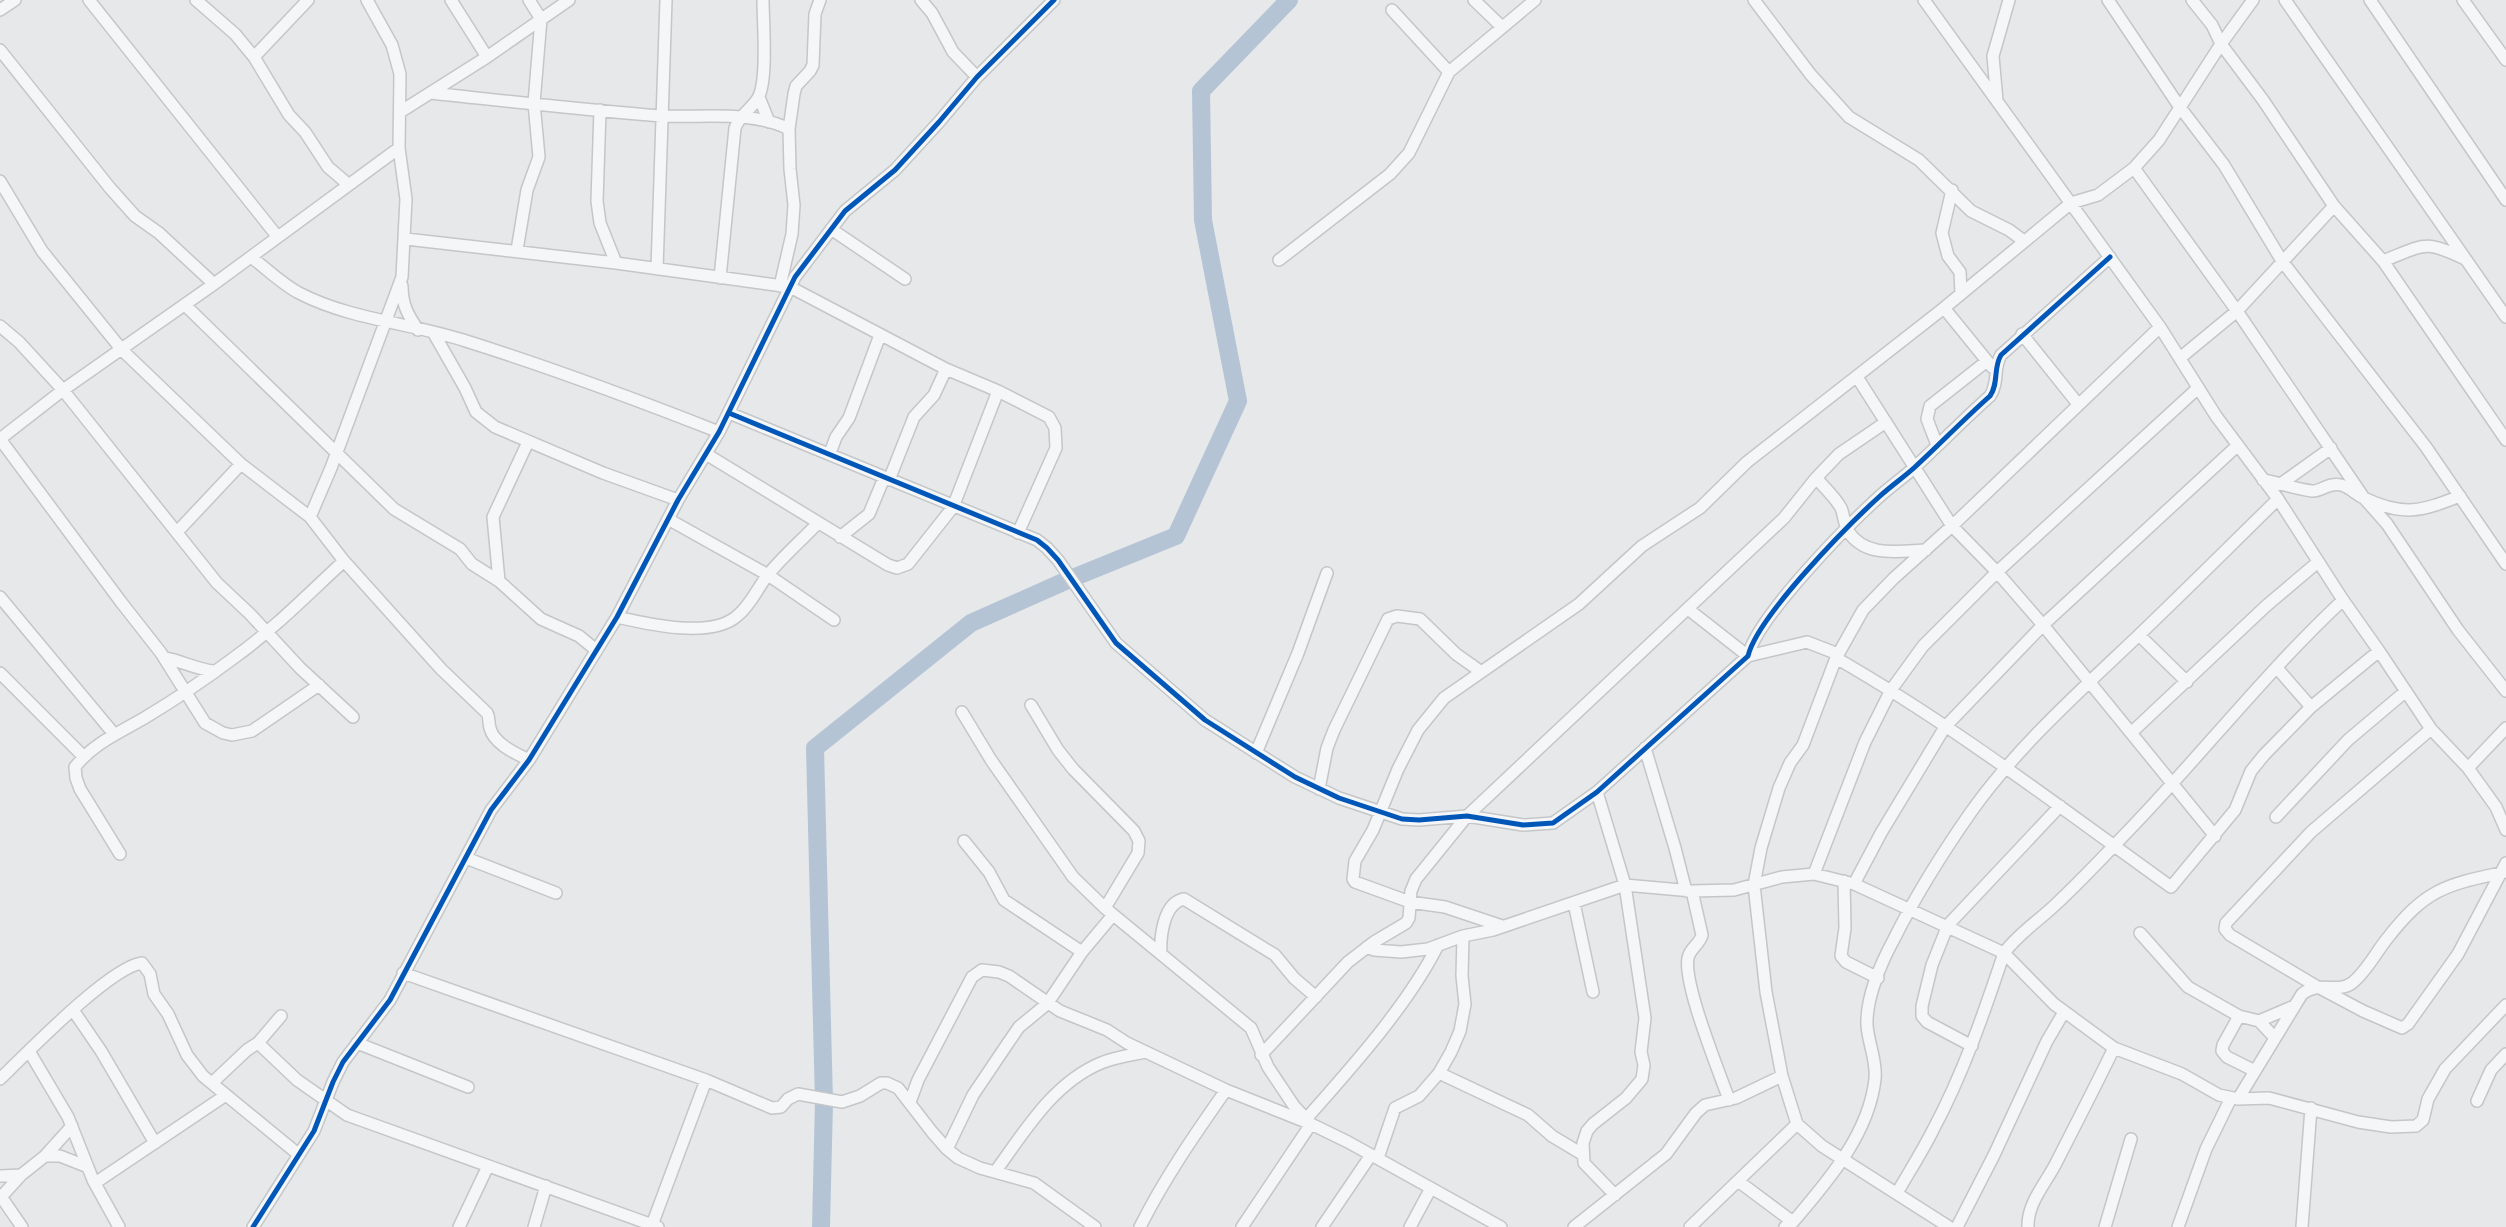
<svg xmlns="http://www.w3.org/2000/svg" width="2506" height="1227" viewBox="0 0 2506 1227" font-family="Raleway,sans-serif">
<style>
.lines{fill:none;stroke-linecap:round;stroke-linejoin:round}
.river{stroke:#b4c4d5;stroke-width:18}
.street-casing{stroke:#c4c6c8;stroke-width:14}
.street{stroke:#f5f6f7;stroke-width:11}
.cycleway-casing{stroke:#f4f6f9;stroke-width:8}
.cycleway{stroke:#0057b8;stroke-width:5}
</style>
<rect width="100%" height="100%" fill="#e6e8ea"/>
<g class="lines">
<!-- river -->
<path class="river" d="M821,1227l3,-125 -9,-354 156,-125 99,-44 106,-43 62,-135 -35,-181 -2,-129 88,-91"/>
<!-- street casing -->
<g class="street-casing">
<path id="street" d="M89,0l188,236
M196,0l39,34 19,23 35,58 16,17 23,35 21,18
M451,0l36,57
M921,0l11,13 21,39 24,25
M1474,0l28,27
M1754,0l57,75 38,42 70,43 52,51 38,19 15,11
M1924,0l236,327 56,89 62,83 65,101 36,51 52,78 37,39 28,39 10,23
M2108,0l71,106 45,59 58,96 144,186 80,117
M2192,0l20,25 9,19 42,56 71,106 49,55 123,179
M2285,0l221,317
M2370,0l136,200
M2463,0l43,60
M0,10l15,-10
M1392,10l57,62
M0,50l110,138 25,28 24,17 55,51
M254,57l54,-57
M430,93c77,8 154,17 231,23 42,2 90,-6 128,13
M759,97l10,25
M1997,101l-4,-45 16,-56
M600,110l-3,91 3,22 16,40
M400,112l87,-55 82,-57
M2134,168l103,143 127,187 23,26 71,106 48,61
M0,181l42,70 80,99 119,114 69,53 34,44 97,108 46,44c3,5 1,9 3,15 4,16 25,25 39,32
M1952,190l-10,43 6,23 12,16 1,22
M831,229l74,50
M406,239l210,24 174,24 156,82 52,22 51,26 6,11 1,20 -38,85
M517,250l10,-60 12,-33 -5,-54 7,-84 -12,-19
M251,257c16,12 31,27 48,36 52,27 113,30 167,48 86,27 169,58 253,91
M1279,260l111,-86 19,-21 40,-81 86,-72
M2383,261c41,-16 41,-22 82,-2
M657,269l9,-269
M720,278l15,-150c6,-15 16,-18 23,-30 10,-17 5,-77 5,-98
M402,286c0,19 6,29 16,44
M780,286l12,-52 2,-29 -4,-36 -1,-40 5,-35 2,-8 14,-15 3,-6 2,-51 5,-14
M185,305l209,204 66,40 12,15 27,17 42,38 38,17 17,14
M1944,308l48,59
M0,326l19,16 44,48 154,193 33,31 50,54 53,49
M433,332l32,56 11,24 19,15 108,46 75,27
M2022,334l56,70
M2180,358l57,-47 97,-105
M1857,377l95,149 45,46 46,53 172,211
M729,413l308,127 10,8 11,12 58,83 89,77 90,57 44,21 63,21 17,1 48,-4 56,9 30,-2 44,-31 151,-136c9,-39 100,-131 132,-160 11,-10 24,-19 35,-29 25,-23 49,-48 75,-71 9,-13 3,-28 11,-41l109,-98
M0,439l63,-49 151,-106 185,-136
M0,439l121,163 40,51 44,70 18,10 9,2 20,-4 67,-46
M1937,445l-10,-26 3,-13 57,-45
M830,453l6,-16 13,-19 31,-83
M706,454l182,111 9,3 11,-4 45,-57 45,-116
M1816,478c8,9 19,19 25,30 3,7 3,16 7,23 17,27 50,20 78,19
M889,480l25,-63 20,-22 12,-26
M2263,480c17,3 33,9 49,11 9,1 16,-9 29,-6 9,2 15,10 23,13 40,19 58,13 96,-2
M2282,483l49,-35
M310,517l21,-49 71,-191 4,-78 -7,-51 1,-74 -8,-29 -25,-45
M668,519l100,56 66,45
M177,532l64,-68
M840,537l29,-23 15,-36
M499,581l-6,-64 35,-75
M0,597l114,137
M1688,609l60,47 59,-14 31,12
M617,617c31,7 94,22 120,-1 13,-10 20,-27 30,-40 15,-19 34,-35 51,-53
M2139,635l48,47
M165,658c17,3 31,11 48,13
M1836,658c117,67 225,150 335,229l64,-77 16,-39 13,-16 47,-48 68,-56
M2277,668l34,39
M0,673l83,83
M1031,705l27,45 15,19 61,62 5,10 -1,12 -33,55
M962,712l29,48 82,117 32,31 146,120 17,39 26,39 17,18 -69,103
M2431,729l-120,103 -85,91 -1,6 5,6 86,51 47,25 39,17 6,-4 50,-70 48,-91
M2131,733l135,-127 52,-44
M1645,748l30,100 11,43
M1256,753l42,-100 29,-80
M2468,768l38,-40
M1319,789l8,-41 7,-18 54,-111 9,-3 23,3 36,35 24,17
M1597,792l28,93 20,133 -4,34 3,13 -2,14 -16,19 -33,26 -6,7 -4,12 1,20 31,32
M2276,817l72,-77 58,-49
M964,841l25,31 15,28 78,52
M120,854l-40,-65 -4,-11 -1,-11c18,-24 46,-35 71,-50 30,-18 61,-39 89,-60 39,-28 73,-63 109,-96
M466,858l90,35
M1814,874l51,-132 26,-52 32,-44 74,-74 201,-184
M1844,881l1,47 -4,28 5,6 32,16
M1854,884l27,-51 64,-106 98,-102 194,-179
M1692,891l10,44c-2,9 -12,13 -14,23 -5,26 31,113 41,142
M1574,903l19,89
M1502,926l-57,-19 -35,-5 -55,-20 -2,-3 2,-18 18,-31 25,-61 20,-39 26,-32 135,-94 63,-58 58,-38 47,-46 197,-154 127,-105 27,-8 36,-27 25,-28 62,-96 32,-44
M2140,933l48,54 51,29 20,5 16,17
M1367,947l7,3 27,2 27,-3 35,-13 30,-6 132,-45 67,6 42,-1 48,-13 32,-3 40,10 150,69 50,51 60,44 68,26 37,21 19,4 31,-1 89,24 33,5 25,-1 7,-6 5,-21 17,-30 61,-64
M1161,954c-1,-16 2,-51 23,-55l91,56 19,23 22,19
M403,973l303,107 66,28 9,-1 7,-8 10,-5 44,8 18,-6 21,-13h6l11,5 34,44 15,17 11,9 22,10 54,15 61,44
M73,1010l28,41 54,92
M2239,1016l-16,29 -1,6 5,6 28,14
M2259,1021l33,-14
M258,1043l39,37 50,35 311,112
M357,1043l111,44
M1972,1046l-45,-24 -5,-6v-10l10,-41 16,-40 112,-119
M29,1051l39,66 25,63 26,47
M1261,1055l87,-93 26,-20 32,-19 3,-5 2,-27 5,-12 51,-63 317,-298 32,-40 23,-24 47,-32
M1439,1073l89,42 24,21 30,18
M0,1079c27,-26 110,-112 142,-116l8,11 4,20 14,20 19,41 16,21 95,78
M212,1083l35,-33 11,-7 23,-27
M2238,1099l64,-105c18,-14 35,0 50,-11 14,-11 23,-29 34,-43 39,-50 57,-55 119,-68
M2477,1101l14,-31 15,-16
M910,1102l8,-22 54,-103 10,-7 17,2 10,4 51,35 47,19 20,13 99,47 85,34 37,18 153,85
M1306,1119c45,-51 102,-114 132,-174
M947,1149l26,-54 35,-52 11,-16 28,-23 35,-52 31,-37
M45,1156h15l28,11
M1378,1158l17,-50 24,-12 20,-23 12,-21 9,-21 5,-27 -3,-28 1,-40
M995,1172c30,-41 58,-89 106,-109 14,-6 30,-8 45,-11
M0,1176l21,-1
M1738,1181l55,41
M95,1183l131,-88
M1897,1193c12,-21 25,-41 36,-63 30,-56 51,-117 71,-177 14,-19 33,-31 50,-47 27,-25 52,-52 77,-78 72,-75 136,-157 212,-228
M0,1195l22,32
M1,1197l20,-22 24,-19 27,-30
M652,1225l54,-145
M253,1227l61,-96 19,-49 10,-20 47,-62 101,-190 38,-50 88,-143 61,-117 41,-68 76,-155 50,-66 50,-41 44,-48 38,-45 77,-77
M459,1227l29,-61
M534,1227l12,-41
M1140,1227c24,-48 55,-93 86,-137
M1322,1227l49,-72
M1410,1227l21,-39
M1574,1227l92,-73 30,-41 9,-8 31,-7 46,-22
M1690,1227l107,-103
M1785,1227l8,-5c35,-41 76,-88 82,-143 2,-19 -7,-36 -8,-54 -1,-27 14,-62 27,-86 22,-44 49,-87 77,-127 46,-65 110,-122 168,-177 47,-45 93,-91 139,-136
M1949,1227l-127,-81 -25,-22 -15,-48 -16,-84 -12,-107 7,-37 18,-60 11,-25 13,-18 33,-87 27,-48 31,-32 58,-52 208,-199
M1957,1227l37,-72 53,-114 17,-29
M2028,1227c-1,-23 17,-43 27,-62 20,-39 40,-78 59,-117
M2105,1227l26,-88
M2178,1227l28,-78 25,-51
M2302,1227l9,-119"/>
</g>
<!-- street -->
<use href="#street" class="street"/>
<!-- cycleway casing -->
<g class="cycleway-casing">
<path id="cycleway" d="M729,413l308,127 10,8 11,12 58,83 89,77 90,57 44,21 63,21 17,1 48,-4 56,9 30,-2 44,-31 151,-136c9,-39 100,-131 132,-160 11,-10 24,-19 35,-29 25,-23 49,-48 75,-71 9,-13 3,-28 11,-41l109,-98
M253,1227l61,-96 19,-49 10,-20 47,-62 101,-190 38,-50 88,-143 61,-117 41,-68 76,-155 50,-66 50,-41 44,-48 38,-45 77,-77"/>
</g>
<!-- cycleway -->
<use href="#cycleway" class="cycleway"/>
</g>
</svg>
